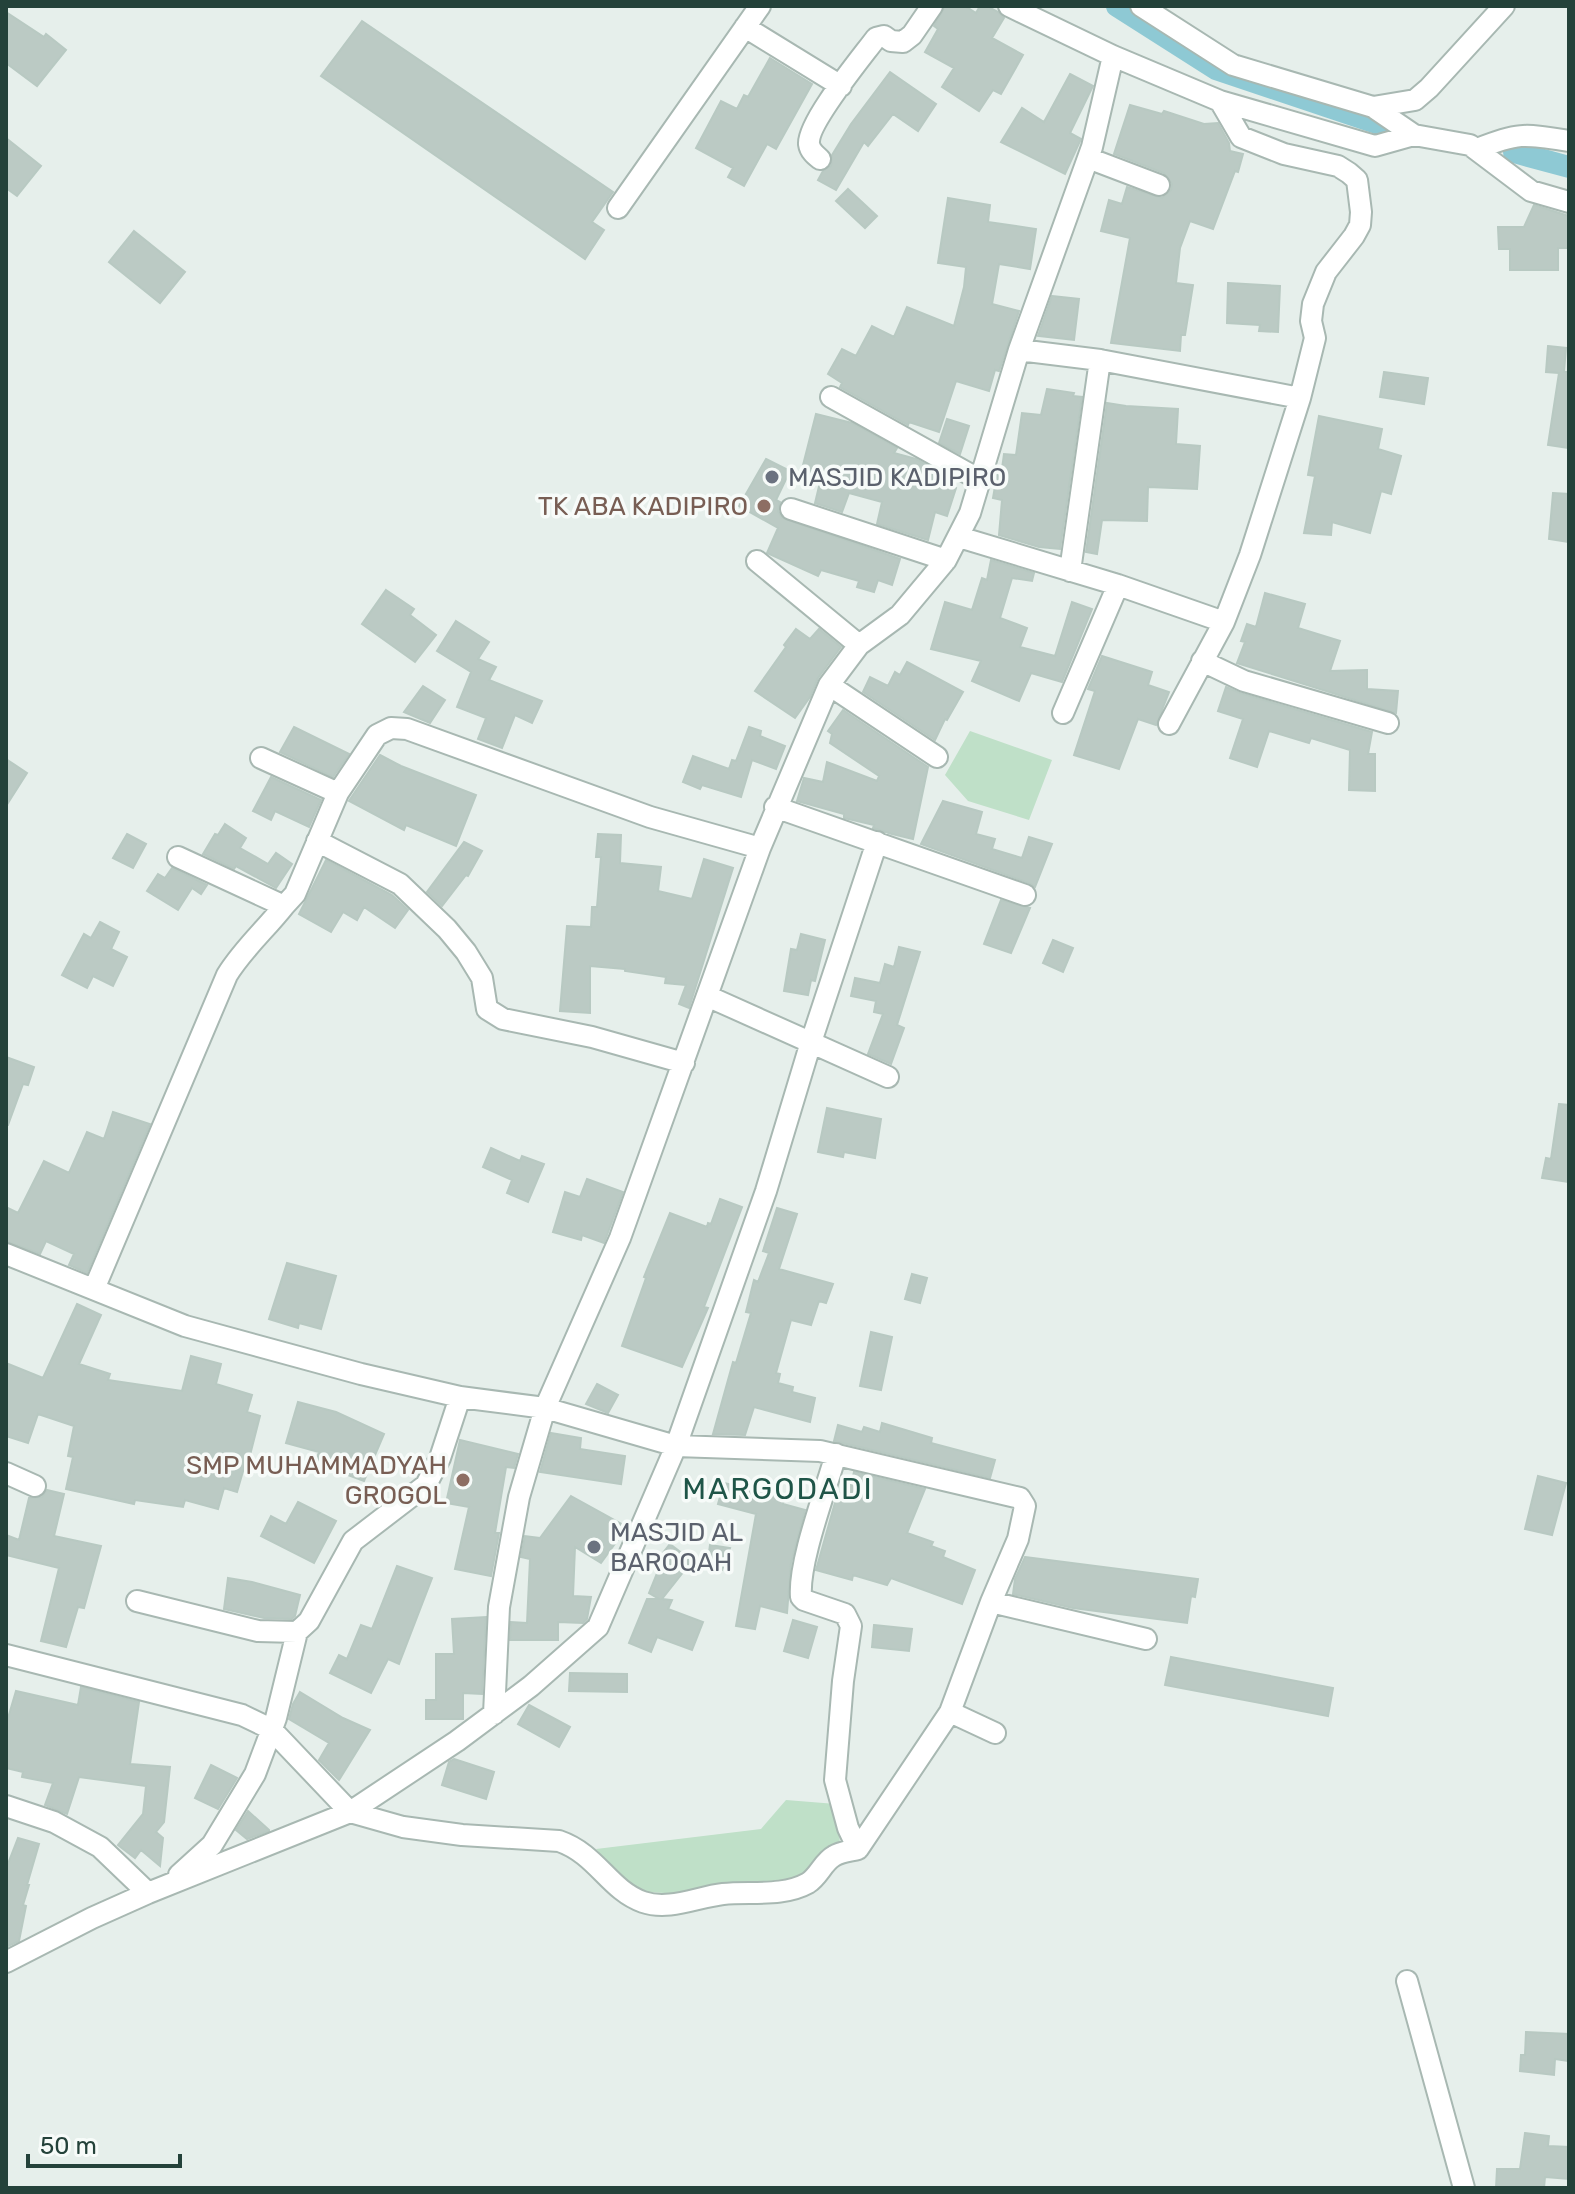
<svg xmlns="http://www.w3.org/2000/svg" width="1575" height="2194" viewBox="0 0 1575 2194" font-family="Rubik,sans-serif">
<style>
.green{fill:#bfe0c8}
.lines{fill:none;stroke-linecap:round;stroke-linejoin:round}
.canal{stroke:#8ec9d4;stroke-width:22}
.building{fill:#bbcac4;stroke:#b8c9c2;stroke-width:2}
.minor-casing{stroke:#a8b8b2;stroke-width:24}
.minor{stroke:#fff;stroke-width:20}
.worship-dot{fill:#6b7280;stroke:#f7fbf9;stroke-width:3}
.education-dot{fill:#8d6e63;stroke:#f7fbf9;stroke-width:3}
.labels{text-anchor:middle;stroke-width:7;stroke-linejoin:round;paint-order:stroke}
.worship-label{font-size:26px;fill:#5b616d;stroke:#f7fbf9;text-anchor:start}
.education-label{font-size:26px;fill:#785e54;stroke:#f7fbf9;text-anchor:end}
.quarter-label{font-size:30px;letter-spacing:2px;fill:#1f5548;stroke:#f7fbf9}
</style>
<rect width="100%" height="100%" fill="#e6efeb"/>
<!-- green -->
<path class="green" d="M970,731l82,29 -23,60 -61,-19 -23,-26z
M786,1800l50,4 4,39 -41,35 -117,16 -35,-2 -27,-14 -24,-29 165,-20z"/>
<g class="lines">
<!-- canal -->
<path class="canal" d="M1117,6l99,63 170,57
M1514,152l55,15"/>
</g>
<!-- building -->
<path class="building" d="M945,6h20l11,7 4,-7h7l11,6 6,6 -12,20 31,17 -22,39 -8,-4 -14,21 -37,-24 12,-19 -29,-16 13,-23 -4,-3z
M6,12l38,25 2,-3 20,16 -29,36 -31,-23z
M362,21l251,171 -21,30 12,8 -19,29 -264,-183z
M770,58l42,26 -36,65 -9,-5 -23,42 -16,-9 5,-9 -37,-20 25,-47 16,8 7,-14 4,2z
M890,72l46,32 -18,27 -25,-17 -25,32 -4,-4 -28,48 -18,-10 5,-9 8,-5 1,-11 19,-31z
M1070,74l23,12 -23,47 11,6 -16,35 -64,-32 21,-34 22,14z
M1130,105l32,9 2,-3 40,13 14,-1 11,20 1,8 13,3 -5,18 -3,-1 -22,58 -23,-8 -10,27 -4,35 17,2 -8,50h-4l-1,16 -69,-8 19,-105 -29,-7 8,-31 13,4 5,-17 35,11 9,-8 1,-6 -8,-11 -50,-19z
M6,138l35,28 -24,30 -11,-8z
M848,189l29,27 -12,12 -29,-27z
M948,198l42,7 -2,17 48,7 -6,40 -31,-5 -7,40 27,7 -20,60 -4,-1 -6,21 -33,-10 -17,51 -30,-10 -1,3 -68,-38 2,-4 -14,-9 14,-25 14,7 16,-30 22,11 13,-30 47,19 10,-39 2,-20 -28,-4z
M1534,205l35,11v32h-11v22h-48v-21h-11l-1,-22h26z
M134,231l51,41 -25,31 -51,-41z
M1228,283l52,3 -2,46 -19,-1 1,-6 -33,-2z
M1052,296l27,3 -5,41 -36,-4z
M1548,346l18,2 -2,24h5v76l-21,-3 11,-72 -13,-1z
M1384,372l44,6 -4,26 -44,-7z
M1047,389l27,4 -1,3 9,1 -22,152 -21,-2 -40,-12 3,-35 -9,-2 4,-23 4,1 3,-22 12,1 6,-42 19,2z
M1107,403l19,3 52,3 -2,35 24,2 -3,43 -49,-2 -1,34 -45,-1 -5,34 -11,-2z
M816,414l36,9 45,25 -3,5 22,6 37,21 -2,6 5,2 -9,28 -12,-4 -7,28 -51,-16 5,-22 -33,-9 -7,19 -27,-9 6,-25 -20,-5z
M1319,416l63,13 -4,20 23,7 -10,38 -10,-3 -11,42 -38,-11 -1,13 -27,-2 11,-57 -7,-1z
M947,419l22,7 -9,28 -21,-11z
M766,459l24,12 -14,29 4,2 -2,9 4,7 118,41 -8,26 -14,-5 -4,12 -17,-5 2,-6 -38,-11 -3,6 -51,-23 11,-25 -39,-22z
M1553,493l16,1v48l-20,-3z
M991,560l43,13 -2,8 -20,-3 -12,40 27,10 -7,19 35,9 17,-54 20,7 -30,73 -31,-9 -12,28 -47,-20 9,-20 -50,-12 14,-47 27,8 10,-32 5,2z
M386,590l28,19 -4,6 26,20 -21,27 -53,-38z
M1265,593l40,11 -7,24 42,13 -10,30 37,-1v19l31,2 -2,22 -159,-50 8,-21 -4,-1 6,-17 9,3z
M456,621l33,21 -11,17 18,8 -7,13 53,21 -10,22 -17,-8 -13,33 -24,-9 8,-21 -29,-11 14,-35 -34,-21z
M796,629l14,10 9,-10 22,18 -23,31 -8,19 -15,21 -40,-27 31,-44 -2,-2z
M1102,656l50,16 -4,13 21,7 -13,33 -18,-6 -19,50 -45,-14 21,-64 -7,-2z
M907,662l56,30 -16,28 -2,-1 -10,21 -72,-48 7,-15 18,9 7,-14 5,3z
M423,686l22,14 -15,23 -26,-11z
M1226,687l14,6 132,39 -4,22h7v37l-26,-1 1,-40 -39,-12 -2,5 -40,-12 -12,36 -27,-9 13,-39 -25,-8z
M843,710l85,57 -15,72 -21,-5 -19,-6 1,-3 -30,-7v-4l-47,-13 7,-23 19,4 4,-20 50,19 2,-5 -49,-33 2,-9 -4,-3z
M294,727l55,27 -16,23 -53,-25z
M749,727l12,4 -1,5 25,10 -9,23 -24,-9 -11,37 -39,-12 -2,4 -17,-7 10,-26 36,13 3,-9 4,1z
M380,755l21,11 75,29 -20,51 -50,-21 -2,5 -55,-29z
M6,759l21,14 -21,33z
M271,777l50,23 -12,27 -34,-16 -4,9 -18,-9z
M943,801l39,11 -6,22 19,5 -3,10 30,9 7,-21 23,7 -17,43 -6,-4 -108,-39z
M225,824l21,14 -6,10 28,16 8,-11 16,11 -16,24 -40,-22 -2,3 -31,-15 12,-20 3,1z
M127,834l19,10 -13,24 -20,-10z
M598,834l23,1 -1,28 41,4 -3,24 34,8 12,-40 29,9 -44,140 -10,-4 7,-19 -21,-2 1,-6 -41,-6v-2l-35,-3v47l-30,-2 7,-85 24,1 1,-20h5l4,-50h-5z
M464,842l18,9 -14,25 -2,-1 -24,31 -15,-14z
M326,860l66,35 16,15 -13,18 -31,-21 -7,13 -14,-8 -12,20 -32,-18z
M172,868l35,17 -6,9 -9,-6 -14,22 -31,-19 11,-17 7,4z
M1001,900l29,8 -19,45 -27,-9z
M100,922l19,10 -8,17 16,8 -14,29 -20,-10 -6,12 -25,-13 22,-41 7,4z
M801,934l24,6 -10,41 -4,-1 -3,15 -24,-4 7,-42 6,1z
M1053,940l20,8 -10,24 -20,-9z
M899,947l21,5 -23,73 7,3 -13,36 -23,-10 15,-40 -9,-2 2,-11 -25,-5 4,-18 25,5 5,-19 9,3z
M6,1057l28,10 -6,18 -5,-1 -15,41h-2z
M1559,1104l10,1v77l-27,-4 4,-20 5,1z
M827,1108l54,11 -6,39 -31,-6 -1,5 -25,-5z
M113,1112l37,12 -63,149 -18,-8 5,-11 -28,-13 -6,13 -34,-13v-34l12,6 26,-52 25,12 18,-41 17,7z
M491,1148l29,13 2,-5 22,8 -16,38 -21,-9 5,-13 -29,-13z
M587,1179l36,13 -19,51 -22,-8 -1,5 -28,-8 12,-40 15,5z
M720,1199l22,8 -38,100 4,1 -26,59 -60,-21 24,-68 -2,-1 26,-64 37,14 1,-4 3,1z
M777,1208l20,6 -18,55 54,15 -7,19 -7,-2 -8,24 -20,-5 -15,53 4,1 -2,9 15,4 -1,5 23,6 -5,24 -56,-15 -9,28 -32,-1 20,-72 3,1 15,-50 -5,-1 8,-32 4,2 11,-29 -6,-2z
M287,1263l49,13 -15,53 -22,-6 -1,5 -29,-9z
M912,1274l15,4 -7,25 -15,-4z
M77,1304l24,11 -22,49 31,10 -2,6 74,11 9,-35 30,8 -5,20 36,11 -5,17 13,4 -10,39 -2,-1 -11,38 -13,-4 -6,21 -33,-9 -2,7 -48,-7 -1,4 -68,-15 7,-32 -5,-1 6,-30 -36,-12 -10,29 -22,-7v-73l37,15z
M871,1332l21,5 -11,53 -21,-4z
M597,1384l21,11 -10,18 -22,-9z
M298,1402l38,10 48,22 -20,47 -49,-18 4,-11 -33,-9z
M882,1423l50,15 -1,5 64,17 -5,18 -156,-37 4,-16 24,7 2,-5 16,5z
M551,1433l30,5 -1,11 45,7 -4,28 -81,-12z
M460,1440l58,14 -4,14 -8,-1 -11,66h4l-8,43 -36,-7 14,-62 -23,-4z
M854,1472l71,17 -18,44 26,9 -2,4 14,5 -2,6 32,13 -13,34 -71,-26 -4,7 -34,-10 -1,5 -36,-10 22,-78 10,4z
M1538,1476l28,7 -14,52 -27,-6z
M724,1483l61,14 -2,7 22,6 -14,53 -4,50 -27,-7 -5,23 -19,-3 20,-112 -38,-10z
M47,1490l17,4 -10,42 47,10 -17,62 -6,-1 -12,40 -25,-6 18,-73 -53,-13v-20l13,5 10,-42 13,-1z
M571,1496l56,31 -26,36 -26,-16 -2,49 18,1 -4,22 -4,4 -25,-1v18h-48l1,-18 16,1 3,-64 -9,-2 4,-21 15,2z
M298,1502l38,19 -22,42 -53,-27 10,-20 15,8z
M670,1544l22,17 -30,38 10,1 -4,9 35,13 -11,28 -35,-13 -6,15 -22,-9 18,-44h12l-10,-6 11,-27 -5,-3z
M710,1545l20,3 -8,22 -15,-2z
M1025,1557l173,22 -3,18 -4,-1 -4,27 -114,-15 -60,-14 2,-15z
M397,1566l35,12 -33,86 -11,-5 -17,34 -41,-20 9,-18 8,4 14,-34 11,4z
M228,1578l24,4 48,13 -5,21 -3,3 -28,-1 -40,-9z
M486,1617l-4,77 -19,-1v26h-37v-19h10v-46h18l-2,-35z
M793,1620l24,7 -9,31 -24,-7z
M874,1625l38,4 -3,22 -37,-4z
M1171,1657l162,31 -5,28 -163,-31z
M570,1673l57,1v18l-58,-1z
M81,1687l58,15 -9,62 40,3 -6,55 -8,10 7,6 -3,28 -19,-16 -6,8 -17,-13 25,-31 3,-28 -67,-9 -12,37 -22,-9 8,-22 -31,-6 1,-5 -17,-4v-43l10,-34 62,14z
M300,1692l43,26 27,12 -31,50 -20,-20 10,-17 -40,-24 4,-15z
M529,1705l41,22 -11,20 -41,-23z
M454,1759l40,13 -8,27 -44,-14 7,-23z
M211,1765l26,13 -19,31 -23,-11z
M248,1811l21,19v1l-22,8 -11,-9z
M18,1838l21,6 -12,41h2l-6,20 3,1 -7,35 -13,6v-78z
M1526,2032l43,2v27l-14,-2 -1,16 -34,-4 1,-16h4z
M1525,2133l24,3 -1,10 21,1v32l-24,-2 -1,11h-48l1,-19h23z"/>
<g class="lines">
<!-- minor casing -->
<g class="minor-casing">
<path id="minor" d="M1009,6l104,50 107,45 155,45 39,-11 56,10 61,46 38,11
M1141,6l92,59 140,42 41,28
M745,27l96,59
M1373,107l42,-7 14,-12 75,-82
M1477,149c42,-17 48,-15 92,-8
M1088,158l71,27
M820,159c-5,-4 -10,-8 -11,-15 -2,-21 53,-87 67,-106l8,-2 7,5 12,1 9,-7 20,-29
M618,208l142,-202
M1019,350l81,10 200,38
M831,397l149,83
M791,509l155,51
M959,537l159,48 106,37 26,-67 50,-157 15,-60 -4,-17 2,-17 13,-32 28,-36 6,-11 1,-13 -4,-32 -8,-7 -11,-7 -54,-12 -43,-17 -21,-36
M757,561l102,84
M1070,571l30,-211
M1202,661l42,20 144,42
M829,685l108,72
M1063,713l55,-128
M1169,724l55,-102
M261,758l77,35
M775,807l250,88
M317,841l83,43 47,45 19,23 16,26 5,31 16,10 89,18 92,26
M178,857l106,49 11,-12 43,-101 39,-58 14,-7 16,1 243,88 110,31
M707,996l181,81
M6,1254l179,72 176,48 99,23 85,11 131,38 144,5 200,47 5,8 -7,33 -27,63 -41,110 45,21
M94,1289l133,-314c16,-26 38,-45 57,-69
M836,1454c-10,36 -38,108 -35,143l3,3 41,14 6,12 -8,55 -8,99 13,48 10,21
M6,1473l29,13
M137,1601l121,30 39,1 12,-11 44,-80 73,-56 14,-27 20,-61
M991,1602l155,37
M6,1655l236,60 29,14 79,83 53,15 59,8 97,6c38,13 50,49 84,61 26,9 54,-5 80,-8 27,-3 60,3 85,-11 11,-7 15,-21 26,-27 6,-4 16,-5 24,-7l92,-137
M494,1714l5,-107 20,-110 26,-89 75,-170 140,-390 69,-163 30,-40 41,-30 46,-55 24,-47 49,-163 73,-203 21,-91
M6,1806l48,16 46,25 48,46
M179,1875l33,-30 43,-71 21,-56 21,-86
M6,1962l86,-44 56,-25 202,-81 107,-71 74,-55 67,-59 78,-181 90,-255 45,-149 66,-200
M1407,1981l57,207"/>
</g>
<!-- minor -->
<use href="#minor" class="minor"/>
</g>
<!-- markers -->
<g class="worship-dot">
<circle cx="772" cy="477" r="8"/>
<circle cx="594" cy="1547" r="8"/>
</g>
<g class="education-dot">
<circle cx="764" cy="506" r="8"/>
<circle cx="463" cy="1480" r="8"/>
</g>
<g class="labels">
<!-- worship labels -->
<g class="worship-label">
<text x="788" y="486">MASJID KADIPIRO</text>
<text x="610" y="1541">MASJID AL<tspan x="610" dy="30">BAROQAH</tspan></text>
</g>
<!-- education labels -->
<g class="education-label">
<text x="748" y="515">TK ABA KADIPIRO</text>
<text x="447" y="1474">SMP MUHAMMADYAH<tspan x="447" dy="30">GROGOL</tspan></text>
</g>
<!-- quarter labels -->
<g class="quarter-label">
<text x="778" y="1499">MARGODADI</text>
</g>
</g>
<!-- border -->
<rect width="1575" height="2194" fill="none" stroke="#24423a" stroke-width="16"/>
<!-- scale -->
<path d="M28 2154v12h152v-12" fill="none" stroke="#24423a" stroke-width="4"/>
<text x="40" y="2154" font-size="24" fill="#24423a" stroke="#f7fbf9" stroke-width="6" paint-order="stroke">50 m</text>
</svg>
